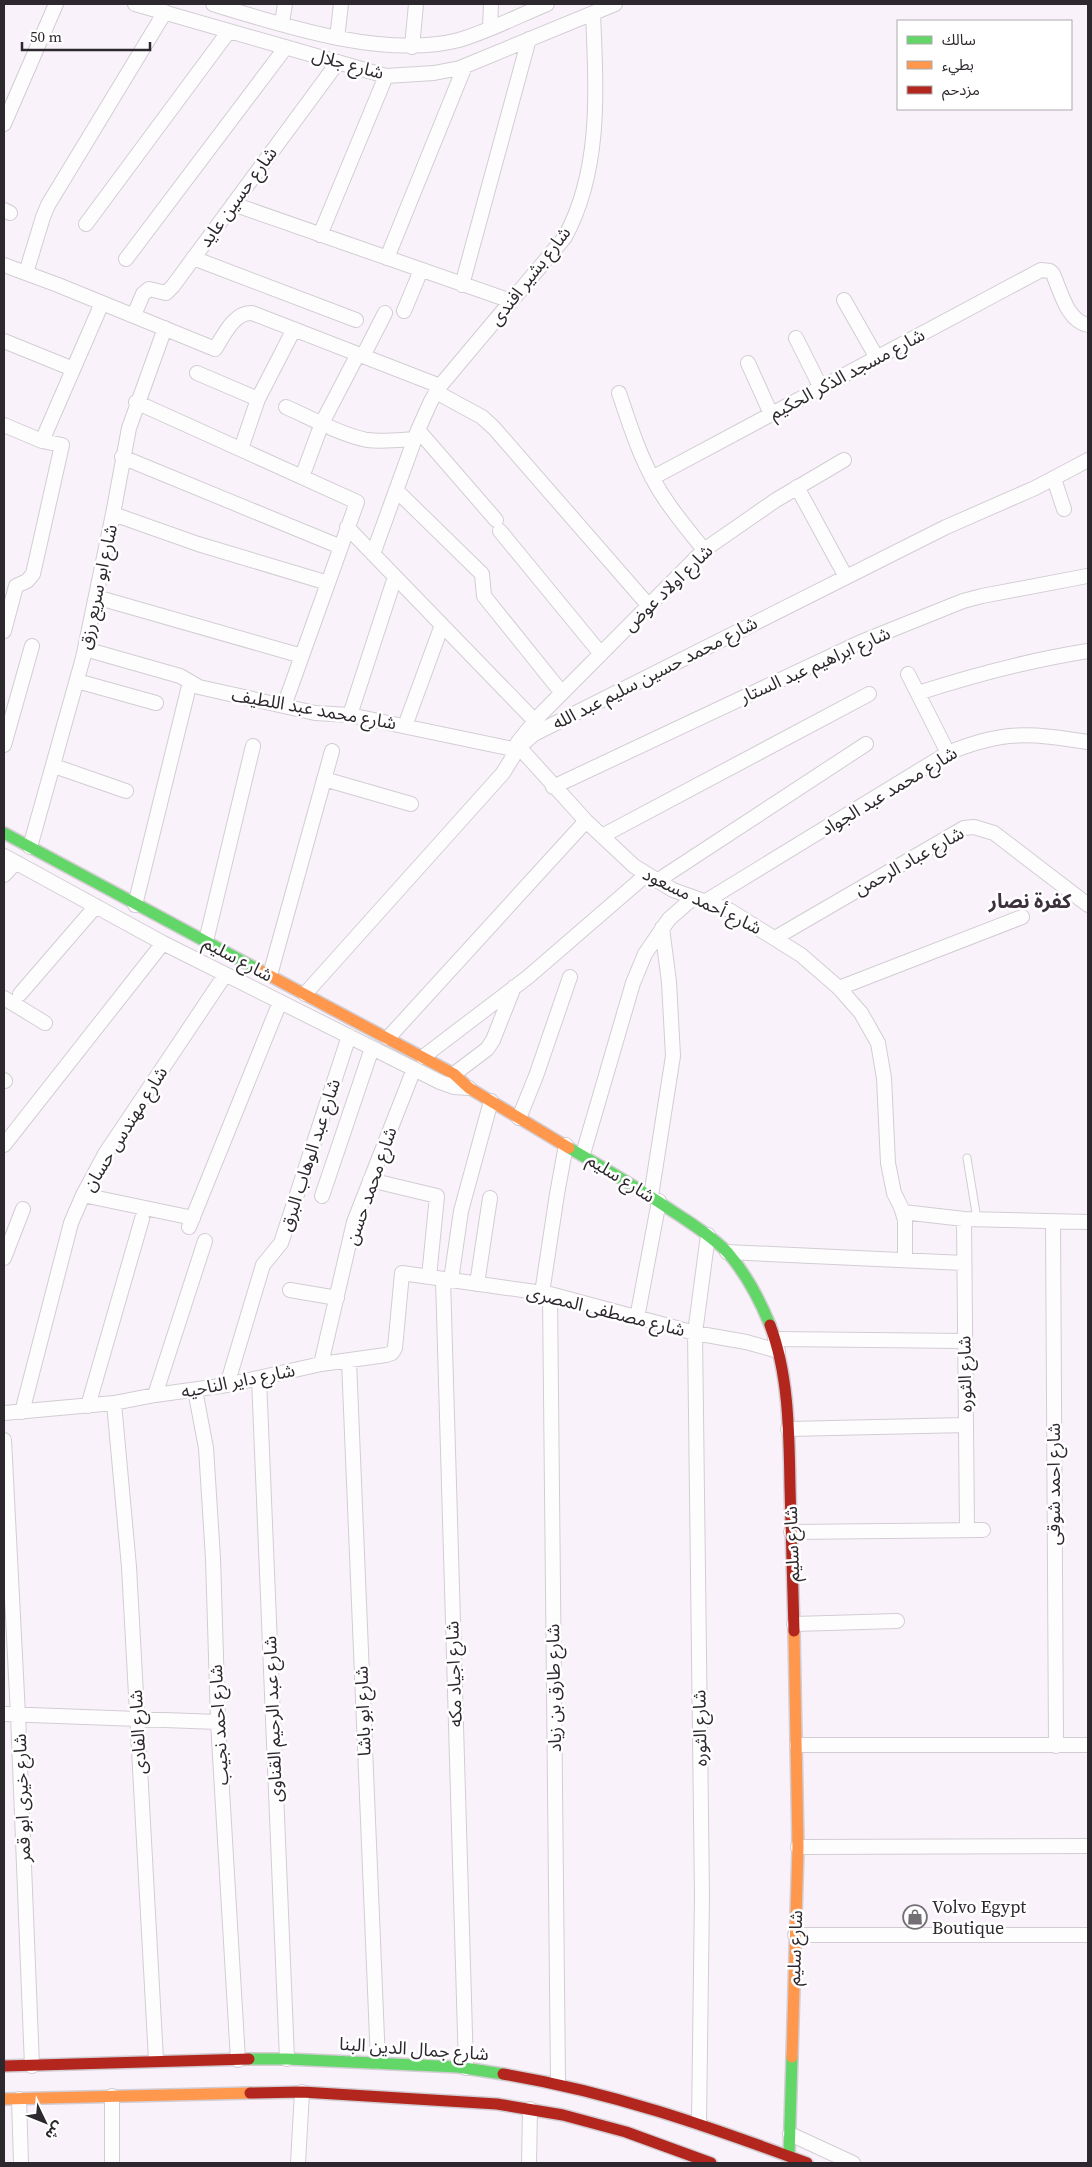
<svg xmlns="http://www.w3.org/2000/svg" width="1092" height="2167" viewBox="0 0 1092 2167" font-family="'Source Serif 4','Noto Sans Arabic',serif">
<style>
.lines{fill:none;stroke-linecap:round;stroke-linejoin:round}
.lane-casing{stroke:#d2cdd3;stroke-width:9}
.street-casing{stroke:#d2cdd3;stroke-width:16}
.fast-casing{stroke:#d2cdd3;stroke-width:14}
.slow-casing{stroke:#d2cdd3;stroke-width:14}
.jam-casing{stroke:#d2cdd3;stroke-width:14}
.lane{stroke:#fefdfe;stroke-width:7}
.street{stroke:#fefdfe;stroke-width:14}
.fast{stroke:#63d668;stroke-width:11}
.slow{stroke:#ff974d;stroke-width:11}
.jam{stroke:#b3261e;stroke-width:11}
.labels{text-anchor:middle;stroke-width:5;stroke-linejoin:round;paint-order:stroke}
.street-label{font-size:18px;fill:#2d282d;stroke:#fff}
.poi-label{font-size:18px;fill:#2d282d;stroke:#fff;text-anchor:start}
.quarter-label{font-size:20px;font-weight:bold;fill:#3b303c;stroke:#fff}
</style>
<rect width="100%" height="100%" fill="#f9f2fa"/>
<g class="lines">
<!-- lane casing -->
<g class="lane-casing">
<path id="lane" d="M967,1158l10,61"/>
</g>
<!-- street casing -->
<g class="street-casing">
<path id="street" d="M135,4l251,72 48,-3 26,-5 155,-64
M213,4c71,22 172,55 246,36 30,-9 59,-24 88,-36
M282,23l3,-19
M490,28l1,-24
M337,38l4,-34
M412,47l4,-43
M4,124l52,-120
M233,204l278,97
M4,210l6,3
M86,224l143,-193
M320,235l66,-159
M193,258l163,62
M387,258l78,-192
M126,259l160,-212
M4,265l54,20 157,64c9,-14 19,-37 37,-36l188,73
M26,273l17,-56 5,-12 117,-193
M462,285l67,-246
M844,300l33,58
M404,311l17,-41
M134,315l9,-21 6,-5 17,4 7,-7 165,-224
M796,338l25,50
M4,341l69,28
M363,356l22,-43
M748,363l23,51
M197,373l61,26
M436,392l46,25 12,11 155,178
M619,393c10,29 19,59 34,86 13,25 33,48 51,71
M136,402l221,100 -73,204
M286,407c25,11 53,27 81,33 15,2 32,0 47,-1
M4,425l38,16 20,4 -29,129 -6,7 -11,5 -12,45
M418,430l78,90
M42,441l60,-138
M241,449l17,-50 36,-70
M122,457l219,90
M844,460l-68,40 -72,50 -164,165 -22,27 1,5 67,74 48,45 39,24 56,20 72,45 38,33 22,25 17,30 6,35 4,85 6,30 7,14 4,13v40
M302,477l20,-54 36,-69
M652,478l389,-208 9,1 3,3c8,18 14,47 35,51
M1054,479l10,30
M797,487l49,90
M396,490l86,84 2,22 78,97
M113,514l85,30 130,39
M347,527l188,194
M500,531l101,123
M373,554l45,-124 13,-29 9,-15 125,-149c37,-69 31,-148 28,-224
M96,597l206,59
M85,649l95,27 19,11 116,26 35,2 168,35
M908,674l40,79
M77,681l79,22
M918,693c56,-18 112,-33 170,-42
M350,715l45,-138
M405,726l37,-101
M4,745l28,-99
M54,766l72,25
M324,779l87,25
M553,787l308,-145 102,-41 19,-5 105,-20
M602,836l267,-142
M30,847l53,-189 30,-144 16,-86 36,-100
M4,856l159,87 277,139 14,5 15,1
M4,875l11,-12
M657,881l209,-137
M706,901l242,-148c55,-23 82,-20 140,-11
M135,905l55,-223
M775,938l189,-110 10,-1 20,6 94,72
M206,941l47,-195
M270,975l62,-224
M839,988l183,-71
M20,994l76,-88
M305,994l198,-221 16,-26 15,-13 412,-207 89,-39 53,-28
M4,998l41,25
M388,1038l198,-217
M423,1057l105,-80 118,-102
M454,1074l33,-25 6,-9 21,-53
M4,1080l1,1
M519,1118l17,-42 34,-99
M4,1145l159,-202
M583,1154l50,-171 12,-29 24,-35 24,-21
M370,1180l67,16 -8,81
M83,1195l110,23
M322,1196l50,-148
M651,1196l22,-140 -4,-74 -7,-54
M903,1212l61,7 124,3
M964,1219l3,311
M1053,1221l3,525
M189,1227l91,-225
M727,1252l237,11
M4,1258l19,-49
M443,1279l23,789
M451,1280l10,-69 30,-110
M477,1284l13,-86
M290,1290l47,8
M542,1293l15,-99 9,-49
M550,1294l8,789
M637,1318l22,-117
M775,1339l190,2
M349,1361l29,701
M321,1364l33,-142 60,-153
M259,1378l28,681
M227,1385l36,-120 18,-22 68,-207
M195,1390l11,58 7,110 5,164 20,338
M155,1395l50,-154
M114,1403l15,164 27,493
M88,1406l54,-187
M22,1412l49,-189 12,-28 22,-41 120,-179
M4,1413l110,-10 41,-8 72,-10 94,-21 65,-9 6,-2 3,-5 7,-75 148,21 145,39 51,9 32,9
M788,1429l178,-4
M4,1440l14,275 14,351
M791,1532l192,-2
M794,1624l103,-3
M4,1714l214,8
M797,1745h291
M798,1847l290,-1
M795,1935h293
M112,2096v67
M19,2099l2,64
M699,2123l3,-227 -7,-563 13,-98
M790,2134l63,29
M298,2163l4,-71
M529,2163l1,-54"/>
</g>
<!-- fast casing -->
<g class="fast-casing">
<path id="fast" d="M4,833l255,137
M569,1148c39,22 77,45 114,70 15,10 32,21 45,35 19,22 31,45 42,72
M249,2059h38l171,8 45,7
M789,2156l3,-99"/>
</g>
<!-- slow casing -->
<g class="slow-casing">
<path id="slow" d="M259,970l195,104 15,14 100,60
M792,2057l6,-210 -4,-216
M4,2099l246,-6"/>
</g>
<!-- jam casing -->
<g class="jam-casing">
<path id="jam" d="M770,1325c19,50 19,108 20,162 1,48 3,96 4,144
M4,2066l245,-7
M503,2074c108,18 202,51 304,89
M250,2093l52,-1 195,12 66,11 63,17 85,31"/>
</g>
<!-- lane -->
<use href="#lane" class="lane"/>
<!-- street -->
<use href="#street" class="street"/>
<!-- fast -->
<use href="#fast" class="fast"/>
<!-- slow -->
<use href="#slow" class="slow"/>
<!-- jam -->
<use href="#jam" class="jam"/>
</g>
<!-- icons -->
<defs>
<g id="shop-ring" transform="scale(1.25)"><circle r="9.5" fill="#fff" stroke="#746f75" stroke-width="1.5"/><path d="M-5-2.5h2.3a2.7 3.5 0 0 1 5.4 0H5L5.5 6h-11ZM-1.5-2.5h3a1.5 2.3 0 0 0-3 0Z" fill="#746f75"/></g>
</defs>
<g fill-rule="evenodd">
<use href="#shop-ring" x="915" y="1917"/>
</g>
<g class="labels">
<!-- street labels -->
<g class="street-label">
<text transform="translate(348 64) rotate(15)" y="6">شارع جلال</text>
<text transform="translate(238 197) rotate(-54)" y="6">شارع حسين عايد</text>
<text transform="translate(530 276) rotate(-52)" y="6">شارع بشير افندى</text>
<text transform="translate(847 374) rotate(-28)" y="6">شارع مسجد الذكر الحكيم</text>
<text transform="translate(98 587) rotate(-78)" y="6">شارع ابو سريع رزق</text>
<text transform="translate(668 588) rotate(-44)" y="6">شارع اولاد عوض</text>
<text transform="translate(815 665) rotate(-24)" y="6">شارع ابراهيم عبد الستار</text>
<text transform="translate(655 673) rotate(-27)" y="6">شارع محمد حسين سليم عبد الله</text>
<text transform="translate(314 709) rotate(10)" y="6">شارع محمد عبد اللطيف</text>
<text transform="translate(889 791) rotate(-31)" y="6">شارع محمد عبد الجواد</text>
<text transform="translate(909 861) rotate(-29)" y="6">شارع عباد الرحمن</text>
<text transform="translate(702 901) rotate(26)" y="6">شارع أحمد مسعود</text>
<text transform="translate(238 959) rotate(28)" y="6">شارع سليم</text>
<text transform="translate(125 1129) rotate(-58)" y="6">شارع مهندس حسان</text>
<text transform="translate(310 1155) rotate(-72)" y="6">شارع عبد الوهاب البرق</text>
<text transform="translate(621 1178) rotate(32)" y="6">شارع سليم</text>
<text transform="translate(371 1186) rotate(-71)" y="6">شارع محمد حسن</text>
<text transform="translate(606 1311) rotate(14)" y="6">شارع مصطفى المصرى</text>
<text transform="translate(965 1374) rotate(-91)" y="6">شارع الثوره</text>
<text transform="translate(238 1381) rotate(-11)" y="6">شارع داير الناحيه</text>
<text transform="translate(1054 1484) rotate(-90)" y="6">شارع احمد شوقى</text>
<text transform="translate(792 1544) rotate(-92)" y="6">شارع سليم</text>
<text transform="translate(454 1674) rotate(-92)" y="6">شارع اجياد مكه</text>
<text transform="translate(554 1688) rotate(-91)" y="6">شارع طارق بن زياد</text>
<text transform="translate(363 1711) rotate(-92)" y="6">شارع ابو باشا</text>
<text transform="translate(273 1719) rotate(-92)" y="6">شارع عبد الرحيم القناوى</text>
<text transform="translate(219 1725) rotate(-93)" y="6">شارع احمد نجيب</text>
<text transform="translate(700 1728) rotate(-91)" y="6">شارع الثوره</text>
<text transform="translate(138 1732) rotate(-93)" y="6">شارع الفادى</text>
<text transform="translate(22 1798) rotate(-92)" y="6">شارع خيرى ابو قمر</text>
<text transform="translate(795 1948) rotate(-88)" y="6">شارع سليم</text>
<text transform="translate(414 2049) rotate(4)" y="6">شارع جمال الدين البنا</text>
</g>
<!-- poi labels -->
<g class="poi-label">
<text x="932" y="1913">Volvo Egypt<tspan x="932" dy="21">Boutique</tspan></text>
</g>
<!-- quarter labels -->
<g class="quarter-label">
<text x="1030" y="908">كفرة نصار</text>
</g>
</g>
<!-- border -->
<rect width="1092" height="2167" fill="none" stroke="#2d282d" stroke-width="10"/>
<!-- legend -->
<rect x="897" y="20" width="175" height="90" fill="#ffffff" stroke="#aba9ab"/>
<rect x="907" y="36" width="25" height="8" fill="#63d668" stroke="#aba9ab"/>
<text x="942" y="45" font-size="15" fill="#2d282d">سالك</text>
<rect x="907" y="61" width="25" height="8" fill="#ff974d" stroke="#aba9ab"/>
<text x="942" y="70" font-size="15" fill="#2d282d">بطيء</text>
<rect x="907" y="86" width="25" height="8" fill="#b3261e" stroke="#aba9ab"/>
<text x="942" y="95" font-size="15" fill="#2d282d">مزدحم</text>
<!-- north arrow -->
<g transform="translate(45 2122) rotate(133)" stroke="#ffffff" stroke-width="4" paint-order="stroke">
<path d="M0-4L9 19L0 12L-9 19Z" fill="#2d282d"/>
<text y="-8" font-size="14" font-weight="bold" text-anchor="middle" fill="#2d282d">ش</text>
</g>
<!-- scale -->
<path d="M22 42v8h128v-8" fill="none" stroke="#2d282d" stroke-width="2.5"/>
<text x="30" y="42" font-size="15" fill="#2d282d" stroke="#ffffff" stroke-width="4" paint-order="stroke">50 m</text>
</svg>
